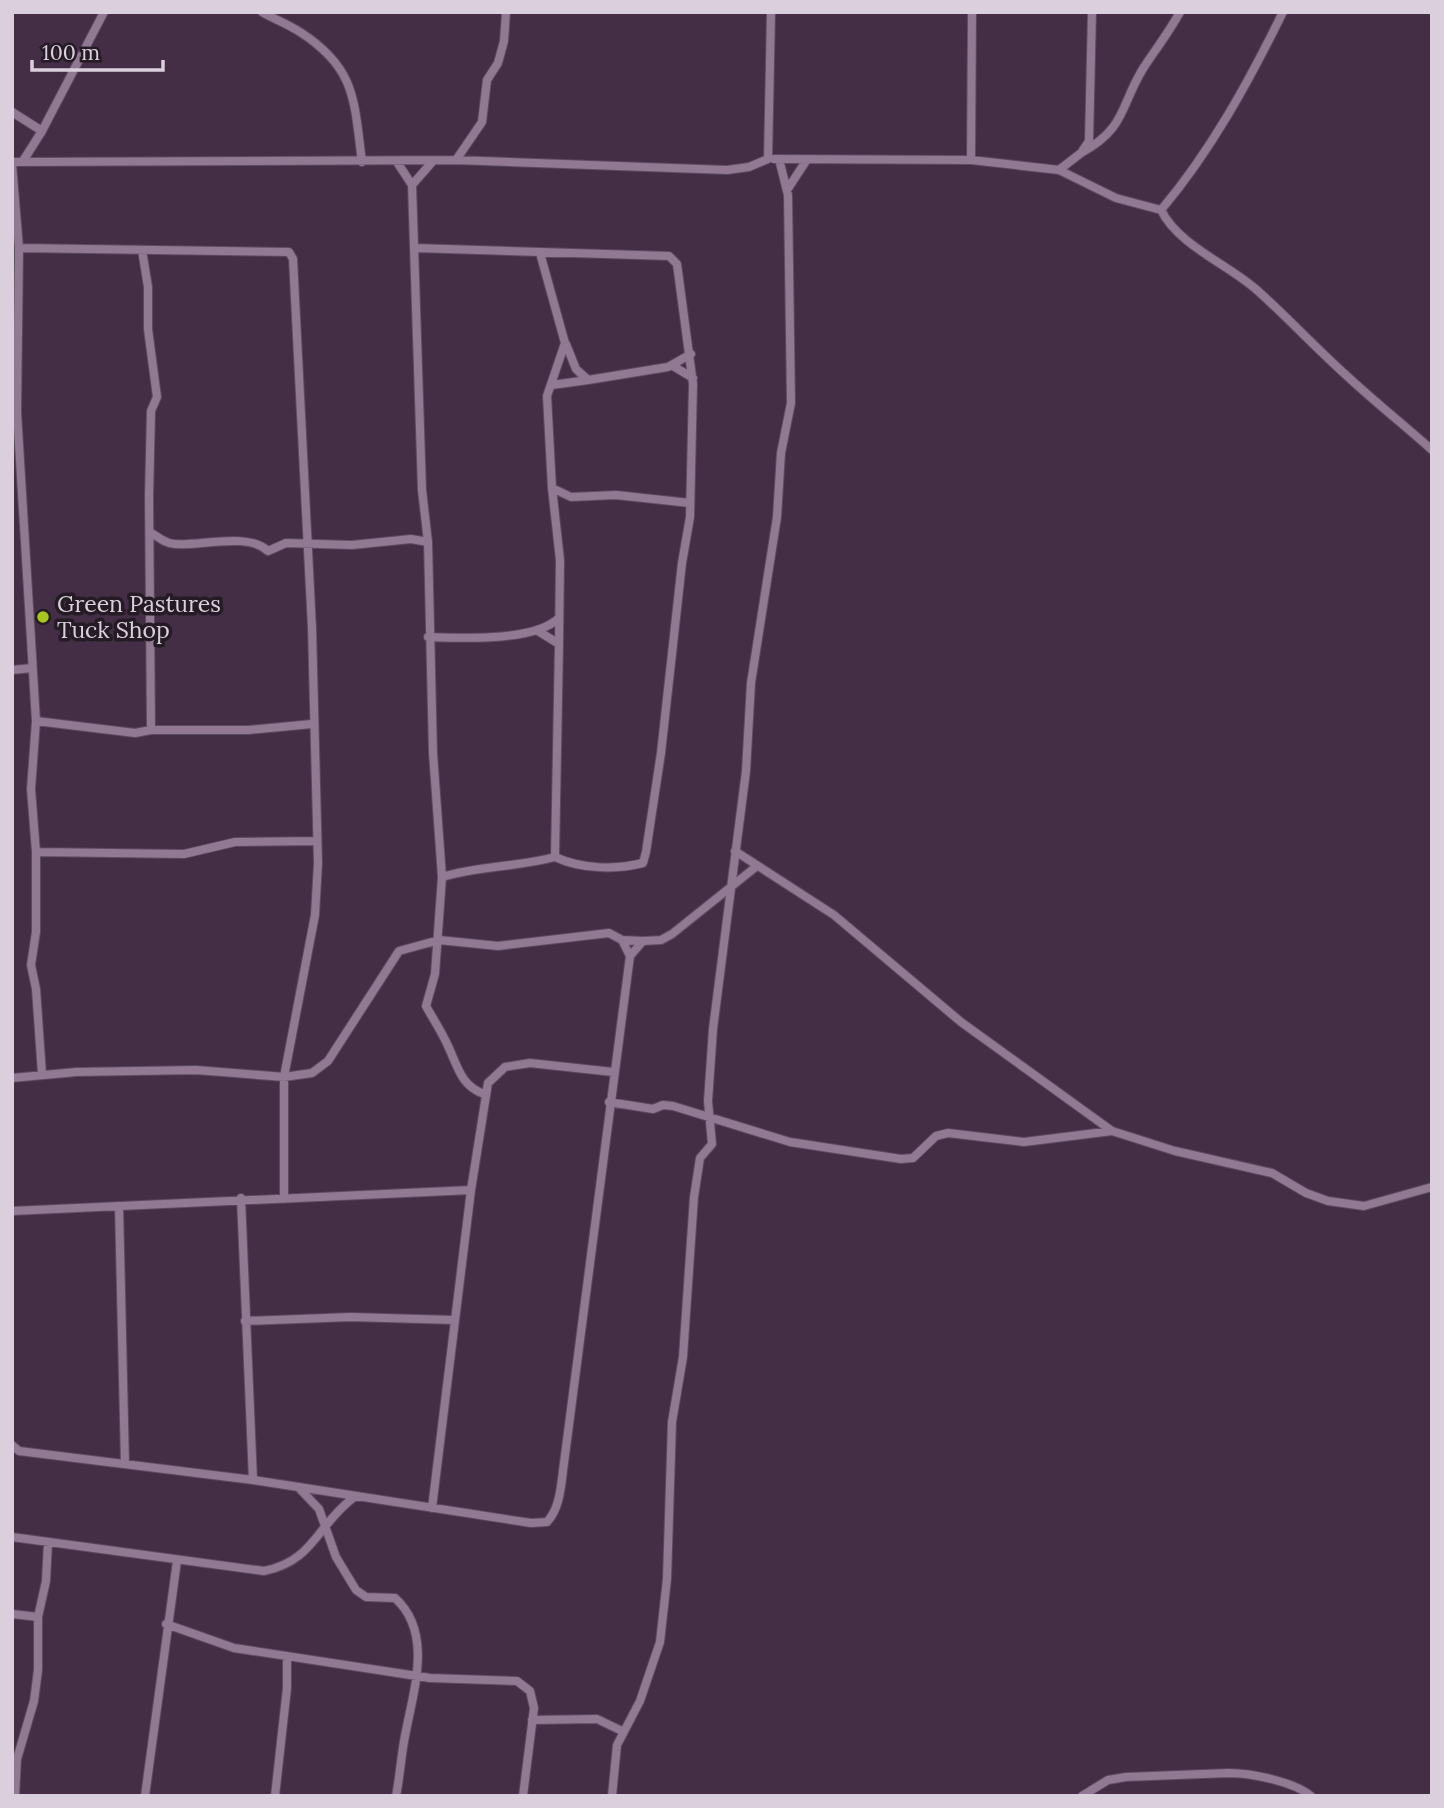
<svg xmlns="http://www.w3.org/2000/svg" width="1444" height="1808" viewBox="0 0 1444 1808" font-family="Lora,serif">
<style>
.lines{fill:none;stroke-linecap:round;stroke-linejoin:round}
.minor-casing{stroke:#5c4a5e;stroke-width:10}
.minor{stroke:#917893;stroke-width:8}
.poi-dot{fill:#a8c71c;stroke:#241b25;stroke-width:2.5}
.labels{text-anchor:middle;stroke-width:7;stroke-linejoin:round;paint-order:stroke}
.poi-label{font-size:23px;fill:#dccfdd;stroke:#241b25;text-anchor:start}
</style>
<rect width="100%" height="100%" fill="#442e46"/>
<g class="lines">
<!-- minor casing -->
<g class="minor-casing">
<path id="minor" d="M262,12c12,7 26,12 38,20 56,36 54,68 62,130
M12,112l30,19
M1081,153c46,-25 39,-48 63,-86 12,-18 25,-35 36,-55
M774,159l197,1 88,10 57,28 45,12c18,36 67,54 97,81 31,28 59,58 89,85 28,26 57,49 85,74
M456,160l26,-38 5,-42 11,-17 6,-22 2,-29
M971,160l1,-148
M23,161l19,-30 62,-119
M12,162l444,-2 271,10 22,-3 19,-8 3,-147
M397,162l15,23 10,305 6,52 5,211 9,124 -7,97 -9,32c7,13 16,26 22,40 10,21 13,40 36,48
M12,164l7,84 -2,164 19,309 -5,68 5,63v80l-5,33 5,24 6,85
M1059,170l22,-17 8,-12 3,-129
M412,185l21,-24
M787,190l19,-29
M1161,210c50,-59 88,-129 122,-198
M19,248l270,4 4,7 19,369 6,235 -3,52 -31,162v122
M415,248l254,8 8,8 16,120 -3,133 -8,46 -21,190 -15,99 -3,11c-28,7 -62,6 -88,-6
M142,250l6,37v42l9,68 -6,14 -2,86 2,233
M566,344l10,25 12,11 80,-13 23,-13
M673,366l20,12
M552,385l36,-5
M552,488l19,9 45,-2 74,8
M150,532c8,5 16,12 25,12 26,2 73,-12 93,7l18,-8 66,2 59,-6 17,3
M538,631l21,13 1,-84 -8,-72 -5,-92 18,-53 -25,-90
M428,637c34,1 106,5 131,-19
M12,670l20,-2
M36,721l99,12 16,-3h98l63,-6
M735,851l99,64 127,107 151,109 63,20 97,22 34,20 22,8 36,5 68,-19
M36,852l148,2 51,-12 82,-1
M442,877c36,-11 76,-10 113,-20l4,-213
M622,940l21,1
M630,956l13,-15 18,-1 11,-6 85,-68
M12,1078l64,-6 120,-2 88,7 28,-4 16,-12 71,-110 40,-11 59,6 111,-13 13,7 8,16 -66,507c-3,20 -3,44 -17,59l-16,1 -278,-43 -234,-29 -7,-6
M609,1102l44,7 10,-4 10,1 117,36 111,17 12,-1 23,-22 12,-3 76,9 88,-11
M241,1198l12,282
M119,1206l6,258
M12,1211l459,-21
M245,1321l106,-4 103,3
M299,1488l20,21 17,48 20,33 10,7 29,1c39,35 18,94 10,138 -4,20 -5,40 -9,60
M432,1508l39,-318 17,-107 17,-16 25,-4 83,9
M12,1537l252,34c50,-10 53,-46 89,-73
M12,1614l26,3
M166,1624l68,24 196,30 87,3 13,10 4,17 -11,88
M532,1720l65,-1 25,12
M15,1796l2,-37 17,-58 4,-31v-53l8,-36 2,-39
M145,1796l32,-235
M275,1796l12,-108v-32
M612,1796l5,-51 23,-44 20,-59 7,-63 5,-157 11,-65 11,-160 6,-39 12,-14 -4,-43 5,-72 33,-258 5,-88 26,-166 4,-64 10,-50 -3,-208 -9,-36
M1082,1796l26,-16 18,-3 103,-4c23,0 65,9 82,23"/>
</g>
<!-- minor -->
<use href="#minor" class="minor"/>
</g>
<!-- markers -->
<circle class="poi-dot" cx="43" cy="617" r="7"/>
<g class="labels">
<!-- poi labels -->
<g class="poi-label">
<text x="57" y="612">Green Pastures<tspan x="57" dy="26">Tuck Shop</tspan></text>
</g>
</g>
<!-- border -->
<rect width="1444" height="1808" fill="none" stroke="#dccfdd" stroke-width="28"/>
<!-- scale -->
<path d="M32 60v10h131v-10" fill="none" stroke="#dccfdd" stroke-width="3.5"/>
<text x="42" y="60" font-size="21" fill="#dccfdd" stroke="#241b25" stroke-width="5" paint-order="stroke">100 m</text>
</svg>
